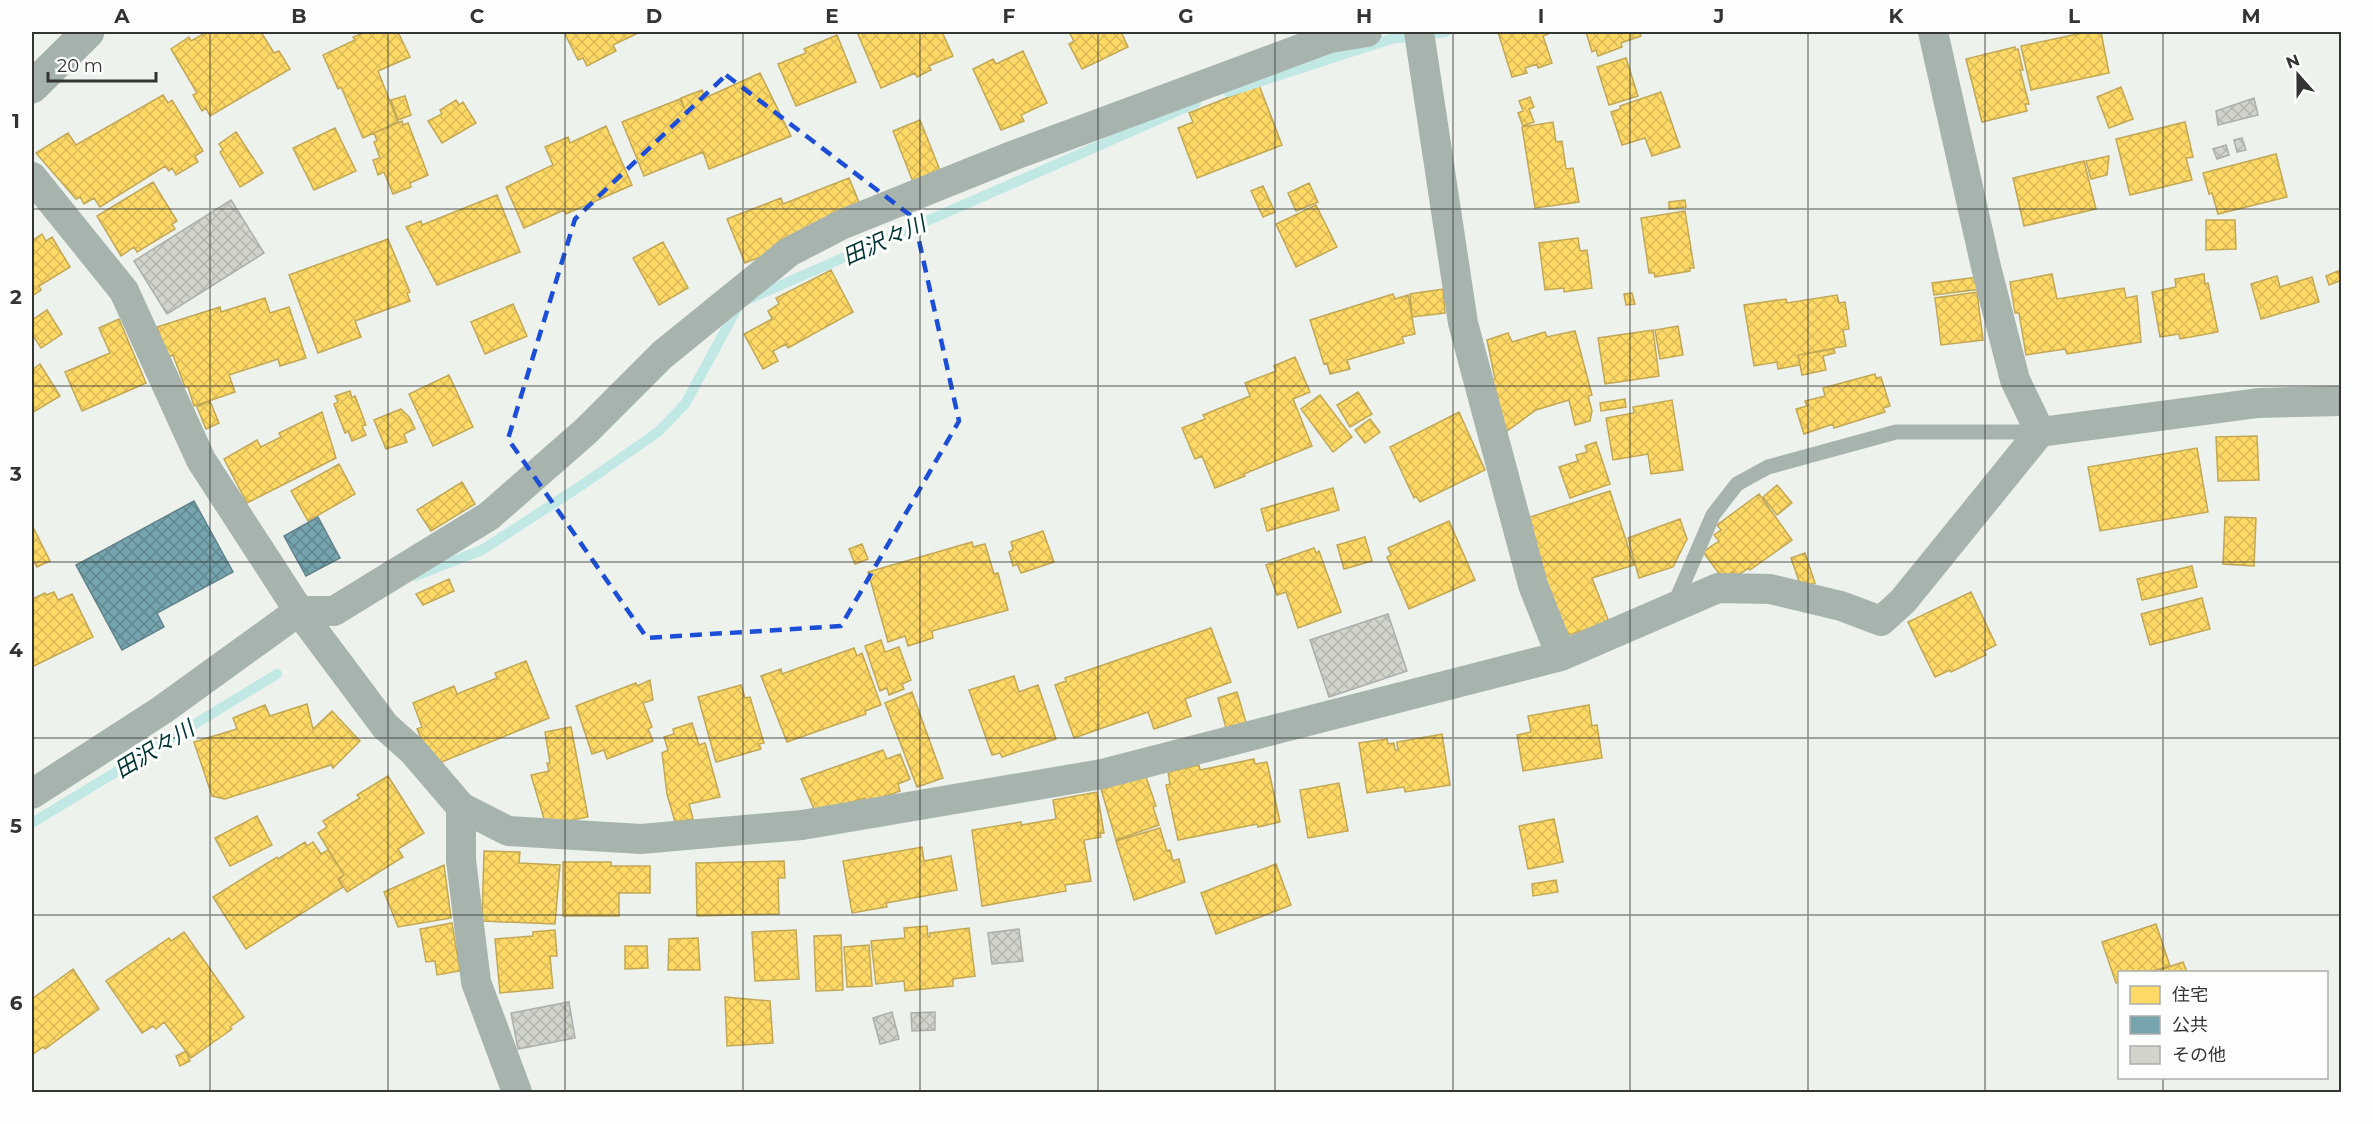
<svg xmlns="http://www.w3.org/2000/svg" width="2373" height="1124" viewBox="0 0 2373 1124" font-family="Montserrat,'Noto Sans JP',sans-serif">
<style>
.homes{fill:url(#homes-cross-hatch);stroke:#c2a856;stroke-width:1.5}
.public{fill:url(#public-cross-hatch);stroke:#62838a;stroke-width:1.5}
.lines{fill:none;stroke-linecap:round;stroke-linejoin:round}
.stream{stroke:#c1e8e4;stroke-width:10}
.building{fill:url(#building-cross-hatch);stroke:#acafaa;stroke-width:1.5}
.service{stroke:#a7b4ae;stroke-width:15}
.minor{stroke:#a7b4ae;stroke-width:30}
.secondary{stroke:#a5b2ac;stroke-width:33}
.marked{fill:none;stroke:#1d4ed8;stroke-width:4.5;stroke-dasharray:12 8;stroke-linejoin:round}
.grid{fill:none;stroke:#323532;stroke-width:1.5;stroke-opacity:0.55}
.labels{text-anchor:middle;stroke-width:6;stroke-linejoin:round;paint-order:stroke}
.water-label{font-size:22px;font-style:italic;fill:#003433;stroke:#fdfffd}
.neatline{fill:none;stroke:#323532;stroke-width:2}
.grid-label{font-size:20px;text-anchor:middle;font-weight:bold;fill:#323532}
</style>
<defs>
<pattern id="homes-cross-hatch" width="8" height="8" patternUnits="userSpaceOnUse" patternTransform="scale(1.5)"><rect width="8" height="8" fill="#ffd966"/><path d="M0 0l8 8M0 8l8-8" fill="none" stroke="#dbbb59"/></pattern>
<pattern id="public-cross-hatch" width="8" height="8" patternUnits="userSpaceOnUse" patternTransform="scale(1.5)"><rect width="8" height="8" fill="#76a5af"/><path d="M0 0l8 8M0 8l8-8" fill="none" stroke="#61878f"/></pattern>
<pattern id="building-cross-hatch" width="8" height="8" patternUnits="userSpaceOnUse" patternTransform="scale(1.5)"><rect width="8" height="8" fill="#d0d4ca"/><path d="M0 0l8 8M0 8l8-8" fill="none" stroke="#b3b7ae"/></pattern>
</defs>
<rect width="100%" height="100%" fill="#edf2ed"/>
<!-- homes -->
<path class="homes" d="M207,32h54l13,21 5,-2 11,18 -80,47 -4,-8 -4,3 -9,-16 4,-2 -26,-44 18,-12 2,4z
M366,32h32l12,25 -32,14 20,51 -35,16 -22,-51 -3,2 -15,-34 32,-15 -2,-3z
M564,32h76l-27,13 3,6 -29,15 -4,-8 -5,2z
M857,32h85l11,24 -24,10 2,4 -14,7 -2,-4 -34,15z
M1069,32h52l7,15 -46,22 -13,-25 5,-3z
M1498,32h49l1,2 -5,2 9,27 -14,5 -1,-4 -12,4 2,5 -15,4z
M1586,32h53l2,4 -20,7 1,4 -24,9 -2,-6 -4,2z
M2087,32h14l8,41 -78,17 -10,-44z
M837,35l19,47 -60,24 -18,-42 28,-11 -2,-4z
M2015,47v3l3,-1 5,21h-3l9,34h-4l2,7 -45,11 -16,-63z
M1023,51l24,52 -26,12 3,6 -23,9 -28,-61 20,-10 3,5z
M1626,58l12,38 -29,9 -12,-38z
M760,73l31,63 -82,33 -6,-17 -59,24 -22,-54 58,-23 4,9 -3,-10 21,-8 3,8z
M1259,85l23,60 -85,33 -19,-50 15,-6 -4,-9z
M2121,87l12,32 -24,9 -12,-31z
M1661,92l19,55 -28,9 -7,-18 -23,7 -11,-33 9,-3v-3z
M163,95l5,8 4,-3 31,51 -8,5 3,6 -22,13 -4,-7 -3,3 -4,-5 -65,41 -6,-9 -10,6 -4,-7 -4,2 -40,-46 32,-20 8,12z
M405,96l6,19 -13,5 -7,-20z
M1530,97l4,10 -5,2 5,13 -11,4 -5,-13 5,-2 -4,-10z
M456,100l3,5 4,-3 13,21 -34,20 -14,-22 14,-7 -2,-4z
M920,120l23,58 -28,9 -22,-56z
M402,121l1,4 5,-2 20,52 -18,8 1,4 -18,7 -9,-22 -6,3 -5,-15 7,-2 -6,-16 3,-1 -3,-8z
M1553,122l3,20 6,-1 4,28 7,-1 6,34 -44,6 -13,-81z
M2185,122l8,35 -7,1 6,22 -62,15 -14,-56z
M606,126l26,59 -66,29 -2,-4 -40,18 -18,-41 47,-22 -8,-18 23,-10 2,6z
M335,128l21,43 -42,19 -21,-42z
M236,132l27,41 -23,14 -20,-35 3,-2 -4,-6z
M2276,154l11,43 -69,17 -6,-21 -3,1 -6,-21z
M2109,156l-2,19 -16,4 -5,-18z
M2084,161l12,48 -72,17 -11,-48z
M849,178l14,34 -21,13 -97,38 -18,-44 54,-21 2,6z
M153,182l24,39 -5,3 3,5 -38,23 -3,-5 -13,9 -24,-40z
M1309,183l9,19 -22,9 -8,-18z
M1263,186l12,26 -12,5 -12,-26z
M497,195l23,57 -83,33 -31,-58 15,-6 1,4z
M1685,200l1,7 -17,2v-7z
M1316,205l21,42 -41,20 -20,-43z
M1685,211l9,57h-4v3l-35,6 -1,-4h-5l-8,-55z
M2206,220h29l1,29 -30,1z
M42,234l4,7 6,-4 18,30 -31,19 2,4 -9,6v-55z
M1578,238l2,13 7,-1 5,38 -28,4v-4l-19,2 -6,-47z
M388,239l22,53 -3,1 3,8 -55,20 6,16 -43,16 -29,-78z
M663,242l25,46 -29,17 -26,-47z
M831,270l22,42 -65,36 -2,-4 -13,7 5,10 -15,8 -19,-35 28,-15 -4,-8 11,-7 -3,-6z
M2338,271l4,9 -13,5 -3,-9z
M2052,274l5,25 67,-11 2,10 11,-2 4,46 -74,12 -2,-5 -39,6 -7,-42h-4l-5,-31z
M2204,274l1,10 3,-1 10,49 -38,7 -1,-5 -19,3 -8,-45 24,-5 -1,-8z
M2277,276l3,11 32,-10 7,25 -58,17 -10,-35z
M1978,277l3,12 -47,6 -2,-12z
M1443,289l2,24 -33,4 -2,-23z
M1977,292l6,48 -42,5 -6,-47z
M1632,293l3,11 -9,1 -2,-11z
M1393,294l2,5 13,-4 7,39 -13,3 2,6 -57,17 3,9 -20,5 -3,-11 -3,1 -14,-44z
M1837,295l2,8 6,-1 4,27 -6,1 3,16 -48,9 2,10 -22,4 -1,-7 -23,4 -10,-61 42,-6 1,4z
M265,298l5,15 19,-6 17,51 -26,8 -2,-7 -49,16 6,17 -41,14 -6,-19h-3l-12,-32 -5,2 -11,-30 63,-20 1,5z
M513,304l14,32 -42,18 -14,-32z
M47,310l15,24 -21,14 -9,-14v-14z
M119,319l27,64 -64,28 -17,-39 45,-19 -11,-25z
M1678,326l5,29 -23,4 -5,-29z
M1653,330l6,46 -54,8 -7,-46z
M1575,331l17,64 -4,1 4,15 -2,10 -15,4 -6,-25 -33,10 -36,26 -19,-54 14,-3 -8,-39 21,-7 4,9 33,-10 2,5z
M1834,349l1,4 -12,3 3,14 -24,5 -4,-20z
M1295,357l15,35 -17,7 19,47 -68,28 1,2 -30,12 -13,-32 -7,3 -13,-31 23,-9 -2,-4 47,-19 -5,-13 31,-12 -2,-5z
M40,364l20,32 -28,17v-43z
M1875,374l1,4 5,-1 9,29 -7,2 2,4 -51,16 -1,-4 -29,10 -8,-25 11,-3 -2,-5 20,-5 -2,-8z
M449,375l24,52 -40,19 -24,-52z
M350,391l2,7 3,-2 11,29 -4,1 4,9 -14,6 -4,-10 -3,2 -11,-29 4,-2 -3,-6z
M1358,392l14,22 -22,13 -13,-22z
M1320,395l32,42 -19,15 -32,-43z
M1625,399l1,8 -25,4 -1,-8z
M1672,400l11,70 -32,4 -3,-20 -35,6 -7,-42 28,-5 -1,-6z
M210,401l9,22 -13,6 -9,-22z
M401,409l9,9 5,11 -11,5 3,8 -21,7 -12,-29z
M322,412l14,46 -89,45 -23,-44 33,-19 4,7 20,-10 -2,-4z
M1459,412l26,58 -65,32 -4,-6 -2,2 -24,-51z
M1370,419l10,13 -15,11 -10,-13z
M2257,436l2,44 -41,1 -2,-44z
M1596,442l14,42 -40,14 -11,-31 19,-6 -2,-6 11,-3 -2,-6z
M2197,448l11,64 -108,19 -12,-64z
M339,464l16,30 -47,27 -17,-30z
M462,482l13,22 -44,27 -14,-21z
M1777,485l15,18 -15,12 -14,-18z
M1333,488l6,22 -72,21 -6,-22z
M1610,491l24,74 -42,13 17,44 -40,13 -7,-8 -38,-108z
M1759,494l33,46 -42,30 -1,-2 -13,8 -3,-4 -10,7 -20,-27 16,-11 -5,-6 7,-5 -4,-5z
M2225,517l31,1 -2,48 -31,-2z
M1680,519l7,20 -14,28 -34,11 -11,-40z
M1449,521l26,59 -66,29 -22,-52 4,-2 -3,-7z
M32,525l18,36 -13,6 -4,-7 -1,1z
M1043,531l11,31 -33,11 -4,-9 -4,2 -4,-14 4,-2 -2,-8z
M1365,537l7,24 -28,8 -7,-24z
M972,542l1,5 12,-3 9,30 4,-1 10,37 -76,21 1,7 -25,8 -3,-10 -17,6 -20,-70z
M862,544l6,15 -13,5 -6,-15z
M1314,548l2,5 3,-2 22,61 -43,16 -12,-36 -9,3 -11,-30z
M1805,553l10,30 -14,4 -10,-29z
M2192,566l5,21 -55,13 -5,-21z
M449,579l5,12 -31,14 -7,-11z
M54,592l4,8 14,-6 21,43 -61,30v-68l13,-6 1,2z
M1971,592l25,53 -12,6 2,4 -35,17 -1,-2 -15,7 -27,-55z
M2202,598l8,31 -60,16 -9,-31z
M1211,628l20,54 -46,17 6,17 -37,13 -6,-17 -74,26 -19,-53 11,-4 -1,-3z
M881,640l4,12 14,-5 12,33 -9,4 2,5 -15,6 -2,-7 -7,3 -15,-45z
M854,648l3,8 5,-3 19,52 -16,6 1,3 -79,28 -26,-66 20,-7 1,5z
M526,661l23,57 -112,46 -8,-8 -12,-27 5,-2 -9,-24 41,-17 3,8 40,-16 -2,-5z
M1014,676l5,16 19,-7 18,54 -54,18 -2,-4 -8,2 -23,-65z
M650,680l3,20 -10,3 9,24 -4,2 5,12 -46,18 -3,-9 -12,4 -16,-48 60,-23 1,3z
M741,685l4,13 5,-1 14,46 -5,1 2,5 -45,13 -18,-65z
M912,692l31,86 -26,9 -32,-84z
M1237,692l10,34 -20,6 -9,-34z
M307,704l6,25 19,-18 28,30 -27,27 -2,-3 -106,34 -13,-3 -18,-54 43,-13 -4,-11 32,-13 5,11z
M1589,705l3,21 5,-1 5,33 -79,13 -6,-36 14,-3 -3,-16z
M692,723l7,22 6,-2 15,54 -31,7 4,15 -18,3 -8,-28 -5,-41 6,-3 -4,-13 10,-3 -1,-5z
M571,727l17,90 -30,6 -13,-1 -14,-47 18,-4 -2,-8h3l-5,-31z
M1442,734l8,51 -45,7 -1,-5 -37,6 -8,-50 28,-4 1,5 6,-1 1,7h3l-1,-8z
M883,750l4,9 13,-5 10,25 -12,5 2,7 -33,12 -2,-5 -41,12 -10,-1 -13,-30z
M1254,759l1,5 12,-2 13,60 -22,5 -1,-3 -79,16 -12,-55 4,-1 -2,-12 31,-7 1,5z
M388,776l36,57 -26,16 5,8 -56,35 -8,-12 5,-5 -26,-42 9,-6 -4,-6 37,-23 -3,-3z
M1146,777l10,29 -3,1 6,18 -43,15 -15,-51z
M1339,783l9,48 -40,7 -8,-48z
M1097,792l7,41h-4l1,4 -17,3 7,41 -26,4 1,6 -84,15 -10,-76 49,-8v3l35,-6 -3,-19z
M257,816l15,29 -42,21 -15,-28z
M1554,819l9,43 -35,7 -9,-43z
M1160,828l7,23 3,-1 3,11 6,-2 6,23 -51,18 -18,-59z
M305,842l2,4 6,-4 8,12 7,-4 16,25 -6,4 5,8 -97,62 -33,-52 64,-40 1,2z
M922,847l2,14 27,-5 6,34 -71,13 1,4 -35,6 -9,-52z
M484,851l36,1 -1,11 41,2 -5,59 -73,-3z
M784,861l1,17h-7l1,36 -82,2 -1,-53z
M563,862h48v4h39v27h-31v23h-56z
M1276,864l15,41 -75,29 -15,-41z
M444,865l7,53 -53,9 -14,-35z
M1556,880l2,12 -25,4 -1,-12z
M452,923l8,48 -23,4 -2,-14 -9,1 -6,-33z
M2156,924l14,42 -21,6h-29v10l-4,1 -14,-41z
M927,926l1,11h2v-4l39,-5 6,48 -22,3v7l-48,5 -1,-10 -28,3 -5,-43 34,-3 -1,-10z
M555,930l2,26h-7l3,32 -53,5 -5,-54 38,-3v-4z
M796,930l3,49 -44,2 -3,-49z
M184,932l60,85 -14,10 2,2 -41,29 -27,-36 -8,7 -3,-3 -11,7 -36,-52 63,-43 2,3z
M841,935l2,55 -27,1 -2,-55z
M698,938l2,32h-32l1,-31z
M869,945l3,41 -25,1 -3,-40z
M625,946h22l1,22 -23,1z
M2183,962l4,10h-26l-1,-2z
M73,969l26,40 -54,40 -2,-2 -11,8v-56z
M725,997l45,4 3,42 -46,3z
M186,1051l4,10 -10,5 -4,-10z"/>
<!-- public -->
<path class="public" d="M194,501l39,71 -76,41 7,14 -42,23 -46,-85z
M318,517l22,41 -34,18 -22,-40z"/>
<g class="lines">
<!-- stream -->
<path class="stream" d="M1228,92l163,-53 55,-7
M415,576l67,-26 100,-65 76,-53 27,-28 55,-101 456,-200
M32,823l245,-149"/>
</g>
<!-- building -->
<path class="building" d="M2254,98l4,17 -40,10 -2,-14z
M2242,138l4,12 -9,2 -3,-12z
M2226,145l3,10 -12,4 -4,-10z
M231,200l33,53 -97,61 -33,-53z
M1388,614l19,57 -78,26 -19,-57z
M1019,929l4,32 -31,3 -4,-31z
M569,1002l6,36 -57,11 -7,-36z
M892,1012l7,27 -19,5 -7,-26z
M935,1012v18l-23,1 -1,-18z"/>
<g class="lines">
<!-- service -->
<path class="service" d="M1674,605l39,-90 24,-31 31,-17 128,-35h144"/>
<!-- minor -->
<path class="minor" d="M1419,32l44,291 70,262 28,71
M1933,32l53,235 29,113 25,52
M32,177l92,114 77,169 98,151 86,115 28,25 48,56 47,24 133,8 161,-14 300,-51 459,-118 157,-68 52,1 71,17 40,15 22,-20 137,-169 218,-29 84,-2
M32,794l130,-84 137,-99h35l155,-95 97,-85 76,-76 127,-103 54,-28 169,-68 318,-118 37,-6
M461,807v53l15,122 41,110"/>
<!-- secondary -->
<path class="secondary" d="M32,87l56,-55"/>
</g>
<!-- marked area -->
<path class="marked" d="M726,75l188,143 45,203 -118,205 -194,12 -139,-199 67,-220z"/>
<!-- grid -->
<path class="grid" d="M210,32v1060M388,32v1060M565,32v1060M743,32v1060M920,32v1060M1098,32v1060M1275,32v1060M1453,32v1060M1630,32v1060M1808,32v1060M1985,32v1060M2163,32v940M32,209h2310M32,386h2310M32,562h2310M32,738h2310M32,915h2310M2163,1078v14"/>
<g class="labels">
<!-- water labels -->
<g class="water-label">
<text transform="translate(884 240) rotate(-24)" y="8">田沢々川</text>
<text transform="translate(154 749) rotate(-31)" y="8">田沢々川</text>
</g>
</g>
<!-- border -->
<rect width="2373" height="1124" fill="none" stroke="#fdfffd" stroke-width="66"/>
<!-- legend -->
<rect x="2118" y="971" width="210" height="108" fill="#fdfffd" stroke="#acaeac" stroke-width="1.5"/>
<rect x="2130" y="986" width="30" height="18" fill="#ffd966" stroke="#acaeac" stroke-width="1.5"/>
<text x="2172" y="1001" font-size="18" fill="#323532">住宅</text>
<rect x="2130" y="1016" width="30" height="18" fill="#76a5af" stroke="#acaeac" stroke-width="1.5"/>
<text x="2172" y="1031" font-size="18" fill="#323532">公共</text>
<rect x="2130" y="1046" width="30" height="18" fill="#d0d4ca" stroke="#acaeac" stroke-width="1.5"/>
<text x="2172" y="1061" font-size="18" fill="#323532">その他</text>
<!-- north arrow -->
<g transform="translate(2298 75) rotate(339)" stroke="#fdfffd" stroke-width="4.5" paint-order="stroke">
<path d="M0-4.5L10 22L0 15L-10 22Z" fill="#323532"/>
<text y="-9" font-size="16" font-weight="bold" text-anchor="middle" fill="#323532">N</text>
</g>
<!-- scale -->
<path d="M48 72v9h108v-9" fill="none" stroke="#323532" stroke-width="3"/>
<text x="57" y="72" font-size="18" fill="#323532" stroke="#fdfffd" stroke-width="4.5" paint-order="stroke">20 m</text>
<rect x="33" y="33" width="2307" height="1058" class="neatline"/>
<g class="grid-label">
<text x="122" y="23">A</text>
<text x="299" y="23">B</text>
<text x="477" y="23">C</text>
<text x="654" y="23">D</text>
<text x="832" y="23">E</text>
<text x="1009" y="23">F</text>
<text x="1186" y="23">G</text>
<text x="1364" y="23">H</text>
<text x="1541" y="23">I</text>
<text x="1719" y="23">J</text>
<text x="1896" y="23">K</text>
<text x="2074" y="23">L</text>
<text x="2251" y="23">M</text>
<text x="16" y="128">1</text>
<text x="16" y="304">2</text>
<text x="16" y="481">3</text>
<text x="16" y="657">4</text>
<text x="16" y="833">5</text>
<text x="16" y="1010">6</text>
</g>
</svg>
